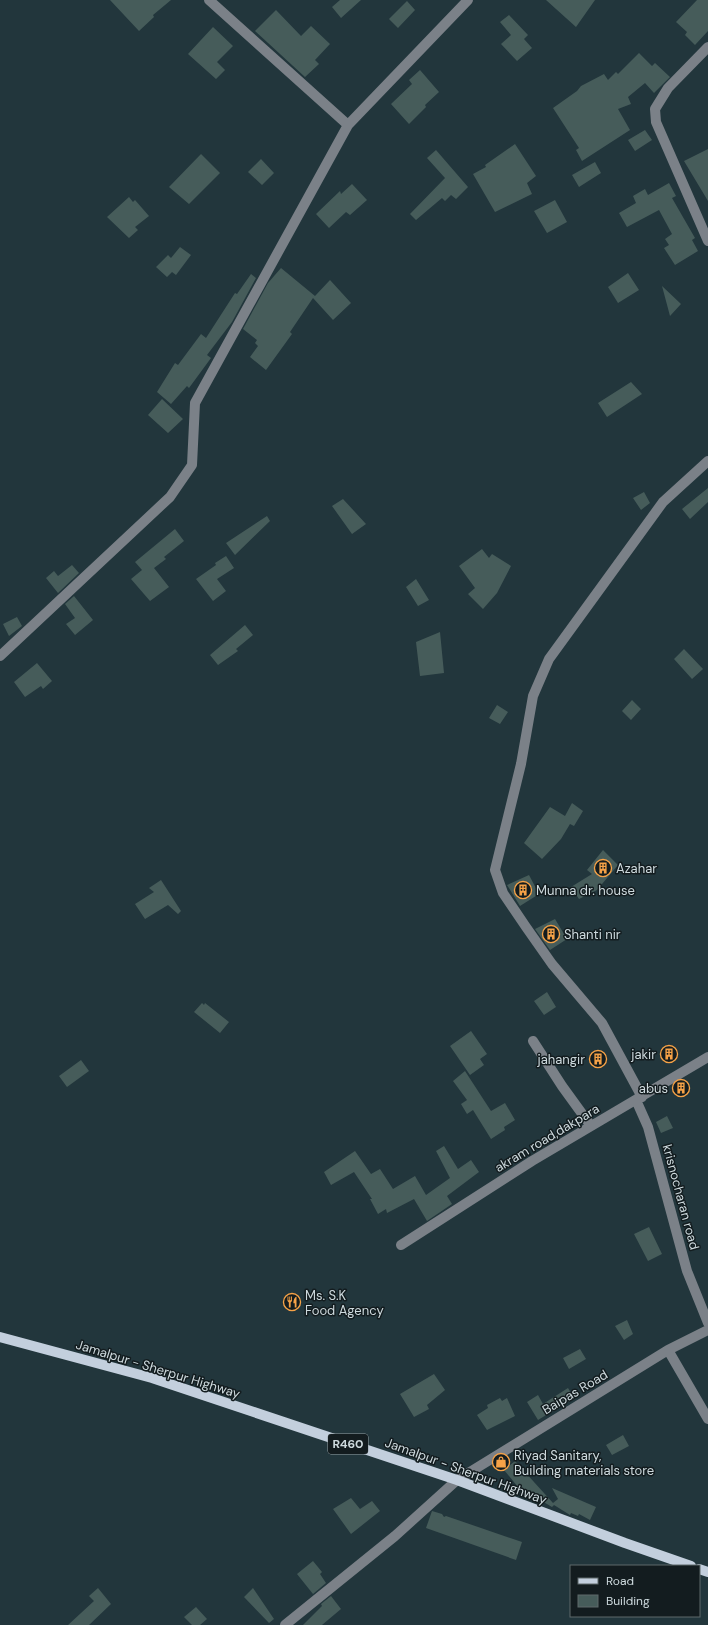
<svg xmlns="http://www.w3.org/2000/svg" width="708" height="1625" font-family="'DM Sans',sans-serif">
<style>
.building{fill:#465c5a}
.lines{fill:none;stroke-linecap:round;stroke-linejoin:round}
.minor{stroke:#7b8188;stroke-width:10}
.major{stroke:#c3cfdd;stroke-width:10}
.labels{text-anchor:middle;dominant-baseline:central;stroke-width:3;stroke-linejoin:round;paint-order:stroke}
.shield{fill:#131c1f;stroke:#96a1a5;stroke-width:1}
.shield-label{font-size:12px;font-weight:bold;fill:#cedade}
.poi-label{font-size:13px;fill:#cedade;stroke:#131c1f;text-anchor:start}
.street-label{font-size:13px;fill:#cedade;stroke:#131c1f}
</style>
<rect width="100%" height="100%" fill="#22363c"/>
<path class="building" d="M 110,0 L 171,0 L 153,15 L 154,17 L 139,31 Z
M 340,0 L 361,0 L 341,18 L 332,7 Z
M 546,0 L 595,0 L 576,27 Z
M 697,0 L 708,0 L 708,31 L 695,45 L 685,35 L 687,32 L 676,22 Z
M 407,1 L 415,10 L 398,28 L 389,19 Z
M 276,10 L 301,36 L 311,26 L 330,44 L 315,60 L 319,64 L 305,77 L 255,31 Z
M 509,15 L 528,35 L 524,39 L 532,48 L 517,61 L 501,44 L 511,35 L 500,22 Z
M 213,27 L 233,46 L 217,62 L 225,70 L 216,79 L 188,54 Z
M 639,53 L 652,66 L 655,63 L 670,77 L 654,93 L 645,83 L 628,97 L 631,104 L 618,109 L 630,130 L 582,161 L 576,150 L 579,148 L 553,108 L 577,91 L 581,86 L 604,74 L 608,80 L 616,72 L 618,74 Z
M 420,70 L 439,92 L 425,105 L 426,107 L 409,124 L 391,104 L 412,84 L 409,80 Z
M 645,130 L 652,140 L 635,151 L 628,140 Z
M 515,144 L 536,176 L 527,183 L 532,194 L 495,212 L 473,174 L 486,167 L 485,165 Z
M 708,149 L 708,201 L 684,161 Z
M 436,150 L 468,187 L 456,199 L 451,195 L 445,201 L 442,198 L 416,220 L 410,214 L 445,178 L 427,158 Z
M 201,154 L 220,173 L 189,204 L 169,187 Z
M 261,159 L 274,173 L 262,185 L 248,172 Z
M 595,162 L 601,173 L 579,187 L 572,175 Z
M 669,183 L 676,196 L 672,198 L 695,238 L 692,240 L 698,251 L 675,265 L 664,248 L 669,245 L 665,239 L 672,234 L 659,210 L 627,227 L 619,213 L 636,203 L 633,196 L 645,189 L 648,195 Z
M 352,184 L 367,200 L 350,215 L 346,212 L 329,228 L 316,214 L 340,191 L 341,194 Z
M 129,197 L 133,202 L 135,200 L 149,216 L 135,227 L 138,230 L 129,238 L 107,217 Z
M 555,200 L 567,222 L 547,233 L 534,211 Z
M 180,247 L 191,255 L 176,275 L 172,272 L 167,277 L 156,267 L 168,255 L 171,258 Z
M 281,268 L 315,296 L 330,280 L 351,303 L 333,320 L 313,298 L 290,332 L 292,334 L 266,370 L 250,357 L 258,346 L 255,343 L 257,340 L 243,329 L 268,283 Z
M 628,273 L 639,290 L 618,303 L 608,287 Z
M 251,274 L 256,278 L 232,322 L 207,355 L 211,358 L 189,388 L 187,386 L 171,404 L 157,392 L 175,363 L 178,365 L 201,334 L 206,338 L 235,293 L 237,294 Z
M 662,286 L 681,304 L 670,316 Z
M 631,382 L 642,394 L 607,417 L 598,403 Z
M 162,399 L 183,419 L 168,433 L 148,415 Z
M 708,488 L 708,502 L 690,519 L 682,509 Z
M 644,492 L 650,503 L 641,510 L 633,498 Z
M 343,499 L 366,524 L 352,534 L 332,506 Z
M 267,516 L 270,521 L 235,555 L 226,543 Z
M 175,529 L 184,541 L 164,557 L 166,559 L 154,568 L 169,587 L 150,601 L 131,579 L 142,570 L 135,562 Z
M 482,549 L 489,558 L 492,554 L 511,566 L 497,593 L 483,609 L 468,594 L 475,588 L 459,566 Z
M 226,556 L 234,568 L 217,579 L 226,591 L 213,601 L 196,579 L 216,565 L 215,563 Z
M 72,565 L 79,573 L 58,593 L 46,578 L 54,571 L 58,576 Z
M 416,579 L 429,600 L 418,606 L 406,587 Z
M 74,596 L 93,620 L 75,635 L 66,624 L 75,618 L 65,604 Z
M 17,617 L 22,626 L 9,636 L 3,624 Z
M 245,625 L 253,635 L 236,649 L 238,651 L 218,665 L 210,655 Z
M 440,632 L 444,673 L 420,676 L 416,642 Z
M 684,649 L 703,669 L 692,679 L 674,659 Z
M 37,663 L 52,681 L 43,689 L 41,686 L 25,697 L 14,682 Z
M 632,700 L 641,709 L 631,720 L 622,711 Z
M 497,705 L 508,712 L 500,724 L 489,718 Z
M 572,803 L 583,811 L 574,826 L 570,824 L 561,839 L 542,859 L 524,843 L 550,807 L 565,816 Z
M 603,850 L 618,865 L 597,890 L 579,899 L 571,887 L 592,874 L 587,870 Z
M 529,875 L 539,894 L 520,906 L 507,885 Z
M 161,880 L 181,911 L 178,914 L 168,905 L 145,919 L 135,904 L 154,892 L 149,888 Z
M 555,919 L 567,939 L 550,950 L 535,929 Z
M 547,992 L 556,1007 L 544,1015 L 534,1001 Z
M 202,1003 L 204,1005 L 205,1003 L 229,1022 L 220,1033 L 194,1012 Z
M 471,1031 L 487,1054 L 480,1059 L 484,1065 L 470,1075 L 450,1046 Z
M 81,1060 L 89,1071 L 67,1087 L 59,1076 Z
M 465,1071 L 491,1111 L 505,1103 L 515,1120 L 504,1127 L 505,1130 L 491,1139 L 473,1110 L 467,1114 L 461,1104 L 467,1100 L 453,1081 Z
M 667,1116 L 673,1128 L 661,1133 L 656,1122 Z
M 444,1146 L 458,1169 L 471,1160 L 479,1172 L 447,1196 L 452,1204 L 427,1221 L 414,1199 L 387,1213 L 386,1209 L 378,1214 L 370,1199 L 372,1199 L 354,1172 L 331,1185 L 324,1172 L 355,1151 L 371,1174 L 380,1169 L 393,1189 L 415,1176 L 426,1195 L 450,1178 L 436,1151 Z
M 649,1227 L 662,1254 L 648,1261 L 634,1234 Z
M 627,1320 L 633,1334 L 624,1340 L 615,1326 Z
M 580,1349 L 586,1359 L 569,1369 L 563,1358 Z
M 434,1374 L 445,1390 L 427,1405 L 429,1409 L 414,1417 L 400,1394 Z
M 568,1388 L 574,1398 L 538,1420 L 527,1402 L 538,1395 L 543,1404 Z
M 500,1398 L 502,1401 L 507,1398 L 515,1416 L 487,1430 L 477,1415 L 488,1408 L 487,1405 Z
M 623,1435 L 629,1446 L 612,1455 L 606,1445 Z
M 515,1461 L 553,1503 L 558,1499 L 552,1488 L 596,1507 L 590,1520 L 579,1514 L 578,1516 L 571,1513 L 570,1515 L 554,1505 L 552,1507 L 518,1487 L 504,1470 Z
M 351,1498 L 360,1509 L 372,1501 L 380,1511 L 351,1534 L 333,1509 Z
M 432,1511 L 442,1514 L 444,1517 L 446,1516 L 522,1542 L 516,1560 L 426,1528 Z
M 313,1561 L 322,1572 L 320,1574 L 326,1583 L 313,1594 L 297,1574 Z
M 98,1588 L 111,1604 L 89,1625 L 68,1625 L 94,1601 L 89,1596 Z
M 253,1588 L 274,1619 L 269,1623 L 244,1597 Z
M 331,1596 L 341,1609 L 322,1625 L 303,1625 L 322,1606 L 321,1604 Z
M 196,1607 L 207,1619 L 200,1625 L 192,1625 L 184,1617 Z"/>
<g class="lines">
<path class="minor" d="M 209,0 L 348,125
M 708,47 L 668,88 L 655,109 L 656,122 L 708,241
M 0,656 L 170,497 L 192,465 L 195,403 L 348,125 L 468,0
M 533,1041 L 562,1086 L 591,1126
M 642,1097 L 602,1023 L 552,964 L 526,927 L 503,893 L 495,870 L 521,764 L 533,696 L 549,659 L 663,502 L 708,461
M 636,1100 L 648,1127 L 687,1271 L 708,1323
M 401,1245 L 532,1161 L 708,1057
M 668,1350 L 708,1419
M 285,1625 L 395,1536 L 457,1480 L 668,1350 L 708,1330"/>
<path class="major" d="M 0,1337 L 152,1378 L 457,1480 L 625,1543 L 691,1566
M 699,1569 L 708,1572"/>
</g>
<defs>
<g id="building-ring" transform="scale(0.9)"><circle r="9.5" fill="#131c1f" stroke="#f6a247" stroke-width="1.5"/><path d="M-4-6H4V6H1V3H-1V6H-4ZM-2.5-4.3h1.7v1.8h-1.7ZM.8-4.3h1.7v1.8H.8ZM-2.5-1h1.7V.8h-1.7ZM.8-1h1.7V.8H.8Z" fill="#f6a247"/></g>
<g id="restaurant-ring" transform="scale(0.9)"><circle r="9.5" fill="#131c1f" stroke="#f6a247" stroke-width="1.5"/><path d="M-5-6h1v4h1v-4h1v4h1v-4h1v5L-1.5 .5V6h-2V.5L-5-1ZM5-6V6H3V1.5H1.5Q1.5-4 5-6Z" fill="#f6a247"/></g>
<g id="shop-ring" transform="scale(0.9)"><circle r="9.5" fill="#131c1f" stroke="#f6a247" stroke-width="1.5"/><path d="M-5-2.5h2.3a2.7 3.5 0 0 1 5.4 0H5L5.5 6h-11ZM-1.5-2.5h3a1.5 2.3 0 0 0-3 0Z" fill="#f6a247"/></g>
</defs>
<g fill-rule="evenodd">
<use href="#building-ring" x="603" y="868"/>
<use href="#building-ring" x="523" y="890"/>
<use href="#building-ring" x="551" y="934"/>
<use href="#building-ring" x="669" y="1054"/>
<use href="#building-ring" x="598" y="1059"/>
<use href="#building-ring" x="681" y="1088"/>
<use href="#restaurant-ring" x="292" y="1302"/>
<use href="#shop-ring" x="501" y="1462"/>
</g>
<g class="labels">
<rect class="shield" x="328" y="1434" width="40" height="20" rx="3"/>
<g class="shield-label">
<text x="348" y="1444">R460</text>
</g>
<g class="poi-label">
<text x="616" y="868">Azahar</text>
<text x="536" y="890">Munna dr. house</text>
<text x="564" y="934">Shanti nir</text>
<text x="656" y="1054" text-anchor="end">jakir</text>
<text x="585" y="1059" text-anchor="end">jahangir</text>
<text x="668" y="1088" text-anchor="end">abus</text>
<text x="305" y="1295">Ms. S.K<tspan x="305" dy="15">Food Agency</tspan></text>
<text x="514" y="1455">Riyad Sanitary,<tspan x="514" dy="15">Building materials store</tspan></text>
</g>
<g class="street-label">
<text transform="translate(547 1138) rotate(-31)">akram road,dakpara</text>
<text transform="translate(681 1197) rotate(75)">krisnocharan road</text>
<text transform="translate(158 1369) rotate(17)">Jamalpur - Sherpur Highway</text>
<text transform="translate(575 1392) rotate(-31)">Baipas Road</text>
<text transform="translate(466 1471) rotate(20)">Jamalpur - Sherpur Highway</text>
</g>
</g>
<rect x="570" y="1565" width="130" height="52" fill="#131c1f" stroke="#5e686b"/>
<rect x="578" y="1578" width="20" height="6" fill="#c3cfdd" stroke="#5e686b"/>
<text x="606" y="1585" font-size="12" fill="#cedade">Road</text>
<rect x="578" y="1595" width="20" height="12" fill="#465c5a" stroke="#5e686b"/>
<text x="606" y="1605" font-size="12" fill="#cedade">Building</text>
</svg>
